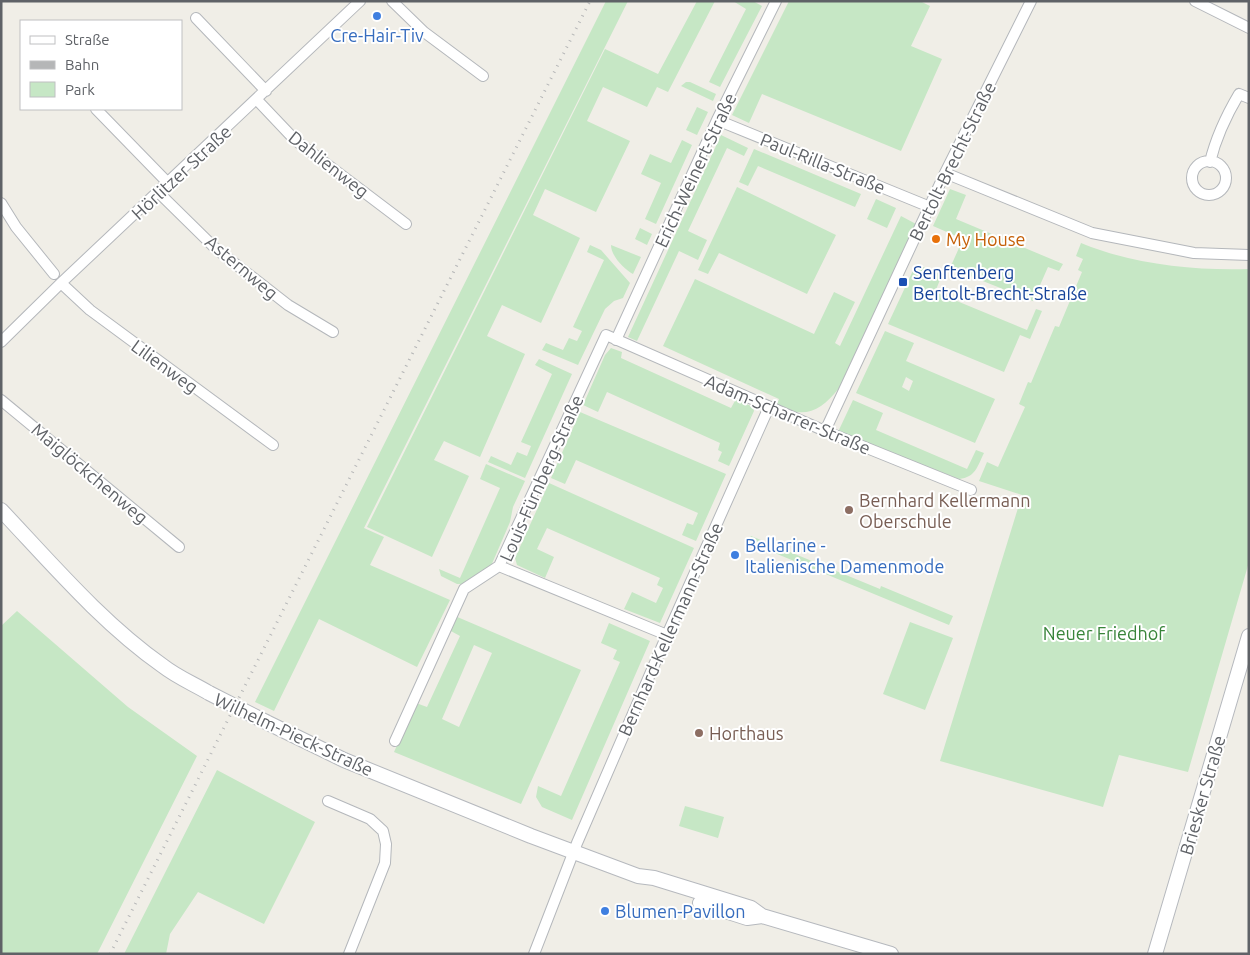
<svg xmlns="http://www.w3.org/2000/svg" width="1250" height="955" font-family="Ubuntu,sans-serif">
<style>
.green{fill:#c6e7c5;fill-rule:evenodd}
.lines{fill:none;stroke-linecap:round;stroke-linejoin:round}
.street-casing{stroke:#b4b7bb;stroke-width:12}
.secondary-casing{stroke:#b6b9be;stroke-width:16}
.street{stroke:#fff;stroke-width:10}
.secondary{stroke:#fff;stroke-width:14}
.rail{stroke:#b5b6b7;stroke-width:3;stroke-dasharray:1 6;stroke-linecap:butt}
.secondary-bridge-casing{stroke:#b6b9be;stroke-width:16;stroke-linecap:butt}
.secondary-bridge{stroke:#fff;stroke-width:14}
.shop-dot{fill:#3f7fe0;stroke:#fff;stroke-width:2}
.food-dot{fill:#e8710a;stroke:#fff;stroke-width:2}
.transit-dot{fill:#1a4fb4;stroke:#fff;stroke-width:2}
.education-dot{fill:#8d6e63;stroke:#fff;stroke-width:2}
.labels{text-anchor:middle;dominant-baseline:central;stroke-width:4;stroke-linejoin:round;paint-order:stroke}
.shop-label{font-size:18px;fill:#366cbe;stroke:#fff;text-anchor:start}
.street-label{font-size:18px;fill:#5f6267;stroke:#fff}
.food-label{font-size:18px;fill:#c56008;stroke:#fff;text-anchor:start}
.transit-label{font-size:18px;fill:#164399;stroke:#fff;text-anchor:start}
.education-label{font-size:18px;fill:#785e54;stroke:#fff;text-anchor:start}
.park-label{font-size:18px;fill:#38843a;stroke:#fff}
</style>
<rect width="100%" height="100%" fill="#f0eee7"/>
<path class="green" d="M 606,1 L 628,1 L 364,528 L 384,537 L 370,565 L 450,600 L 417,667 L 319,619 L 274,711 L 255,702 Z
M 697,1 L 715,1 L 668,92 L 657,87 L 647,107 L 603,87 L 587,121 L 630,141 L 596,212 L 545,189 L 533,215 L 580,238 L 541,323 L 502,305 L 487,336 L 525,354 L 480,457 L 444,441 L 434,460 L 469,476 L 432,557 L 367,527 L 605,49 L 658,74 Z
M 733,1 L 753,1 L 762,6 L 720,87 L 709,82 L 746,9 Z
M 789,1 L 920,1 L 930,6 L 911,46 L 942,59 L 901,151 L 762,94 L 749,123 L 732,115 Z
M 686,82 L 690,82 L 716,94 L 713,101 L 681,86 Z
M 697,107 L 708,112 L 697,135 L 686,130 Z
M 721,135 L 748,148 L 744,156 L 727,148 L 688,231 L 707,240 L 698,260 L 679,251 L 637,341 L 628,337 Z
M 682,140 L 692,145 L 656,224 L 645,219 L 661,183 L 641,174 L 650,154 L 671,163 Z
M 754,149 L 861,194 L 855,207 L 758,166 L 748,186 L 739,182 Z
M 737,187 L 836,235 L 807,294 L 719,253 L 708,274 L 698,270 Z
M 950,189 L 966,195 L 956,219 L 1063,264 L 1059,271 L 1048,267 L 1033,301 L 950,268 L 963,239 L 933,226 Z
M 876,199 L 896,208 L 887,228 L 867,219 Z
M 901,216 L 916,224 L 839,388 C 821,411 804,420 777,405 L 779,399 L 663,346 L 695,279 L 814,334 L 834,292 L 855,302 L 835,343 L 840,346 Z
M 640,228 L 652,234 L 647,245 L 635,239 Z
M 1081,243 C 1131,264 1195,271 1249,269 L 1249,562 L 1188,772 L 1119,755 L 1103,807 L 940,761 L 1022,495 L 979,481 L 987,462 L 998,467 L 1025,407 L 1019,404 L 1028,382 L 1031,383 L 1055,326 L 1059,327 L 1082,272 L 1078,270 L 1083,259 L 1076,256 Z
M 590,245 L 601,250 L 630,283 L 623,298 L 614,301 L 605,309 L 578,365 L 542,350 L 546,343 L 563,350 L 569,338 L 577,341 L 582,331 L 573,327 L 604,260 L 587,252 Z
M 611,245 L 641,257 L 633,274 C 624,269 611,256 611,245 Z
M 916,264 L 942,275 L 935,292 L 1027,330 L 1036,309 L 1042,311 L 1030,339 L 1020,335 L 1004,372 L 888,324 Z
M 885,331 L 914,343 L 906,361 L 995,399 L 975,443 L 856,393 ZM 906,377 L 913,381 L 909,391 L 902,387 Z
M 611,348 L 622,352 L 621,358 L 731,408 L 736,399 L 753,407 L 754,411 L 729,466 L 718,461 L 722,452 L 718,450 L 720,443 L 607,392 L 598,412 L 583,405 L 605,355 Z
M 539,359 L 572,374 L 525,478 L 488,462 L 491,456 L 511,465 L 517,452 L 527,456 L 531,446 L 521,442 L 552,374 L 535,365 Z
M 853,400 L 883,413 L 876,430 L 967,469 L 976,450 L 984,453 C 977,467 976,477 959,479 L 838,432 Z
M 580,412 L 726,474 L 696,541 L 682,535 L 687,523 L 693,525 L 698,513 L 576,460 L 565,484 L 551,478 Z
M 486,464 L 525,481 L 513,507 L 510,522 L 491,566 L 467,582 L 462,584 L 457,584 L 441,576 L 439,569 L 460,578 L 500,488 L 480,479 Z
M 549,483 L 694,548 L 660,623 L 624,609 L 632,592 L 656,603 L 663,588 L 657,585 L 660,578 L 547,528 L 537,549 L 554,557 L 545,578 L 517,565 L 515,558 Z
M 751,536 L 880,589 L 881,586 L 953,616 L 949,625 L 748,542 Z
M 17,611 L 128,707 L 197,756 L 97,954 L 1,954 L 1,626 Z
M 455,616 L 581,670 L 521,804 L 394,752 L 416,703 L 427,707 L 460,636 L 449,630 ZM 474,645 L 492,653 L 459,727 L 442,719 Z
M 910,622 L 953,638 L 925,710 L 883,694 Z
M 609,623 L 650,641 L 572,820 L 542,807 L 536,797 L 538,786 L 561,796 L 620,662 L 613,659 L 617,650 L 601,643 Z
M 217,770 L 315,822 L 264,924 L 198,892 L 170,934 L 166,954 L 124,954 Z
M 685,806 L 724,817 L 718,838 L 679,826 Z"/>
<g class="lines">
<g class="street-casing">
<path id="street" d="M 392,1 L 424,32 L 483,76
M 1195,1 L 1249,28
M 196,18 L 266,91
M 257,100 L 295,140 L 406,224
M 96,109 L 168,183
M 717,120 L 930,207
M1192 178a17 17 0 1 1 34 0a17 17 0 1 1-34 0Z
M 1210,162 C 1216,137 1226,116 1239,94 L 1249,98
M 945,173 L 1092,233 L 1194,253 L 1249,255
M 158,192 L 215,248 L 288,305 L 333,332
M 1,203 L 16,227 L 54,274
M 61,283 L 90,310 L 273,445
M 616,340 L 717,120 L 776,1
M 1,342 L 61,283 L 360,1
M 1,400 L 179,547
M 825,431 L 945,173 L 1031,1
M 499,566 L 606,335 L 825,431 L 971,490
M 499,566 L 667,635
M 395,741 L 464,589 L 499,566
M 328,801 L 370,819 L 383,831 L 386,844 L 385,863 L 349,954
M 534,954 L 577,843 L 667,635 L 769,407"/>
</g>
<g class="secondary-casing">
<path id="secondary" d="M 1,510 C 52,564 102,623 163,666 C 177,677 194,684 209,693
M 266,722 L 344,760 L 531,836 L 638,876 L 654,878 L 751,908 L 762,916 L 891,954
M 700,903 L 747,918 L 762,916
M 1155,954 L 1249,636"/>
</g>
<use href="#street" class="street"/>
<use href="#secondary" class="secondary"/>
<path class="rail" d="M 110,954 L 590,1"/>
<g class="secondary-bridge-casing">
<path id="secondary-bridge" d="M 209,693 L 266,722"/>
</g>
<use href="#secondary-bridge" class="secondary-bridge"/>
</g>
<g class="shop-dot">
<circle cx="377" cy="16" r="5"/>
<circle cx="735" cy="555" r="5"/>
<circle cx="605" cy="911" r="5"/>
</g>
<circle class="food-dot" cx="936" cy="239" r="5"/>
<rect class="transit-dot" x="898" y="277" width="10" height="10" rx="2.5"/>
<g class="education-dot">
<circle cx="849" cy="510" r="5"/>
<circle cx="699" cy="733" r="5"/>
</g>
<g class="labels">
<g class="shop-label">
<text x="377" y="35" text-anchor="middle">Cre-Hair-Tiv</text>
<text x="745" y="545">Bellarine -<tspan x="745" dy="21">Italienische Damenmode</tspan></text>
<text x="615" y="911">Blumen-Pavillon</text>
</g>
<g class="street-label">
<text transform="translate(952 161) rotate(-64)">Bertolt-Brecht-Straße</text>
<text transform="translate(823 163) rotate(22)">Paul-Rilla-Straße</text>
<text transform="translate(329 164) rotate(38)">Dahlienweg</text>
<text transform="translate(695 170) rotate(-65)">Erich-Weinert-Straße</text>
<text transform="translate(181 172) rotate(-43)">Hörlitzer Straße</text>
<text transform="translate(242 267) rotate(40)">Asternweg</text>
<text transform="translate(165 366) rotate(36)">Lilienweg</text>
<text transform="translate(788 414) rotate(23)">Adam-Scharrer-Straße</text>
<text transform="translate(90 473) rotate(40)">Maiglöckchenweg</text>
<text transform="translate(541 478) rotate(-66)">Louis-Fürnberg-Straße</text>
<text transform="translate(670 629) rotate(-66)">Bernhard-Kellermann-Straße</text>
<text transform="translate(294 734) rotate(25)">Wilhelm-Pieck-Straße</text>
<text transform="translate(1202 795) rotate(-74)">Briesker Straße</text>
</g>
<g class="food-label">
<text x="946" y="239">My House</text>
</g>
<g class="transit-label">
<text x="913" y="272">Senftenberg<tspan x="913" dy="21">Bertolt-Brecht-Straße</tspan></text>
</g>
<g class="education-label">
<text x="859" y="500">Bernhard Kellermann<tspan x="859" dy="21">Oberschule</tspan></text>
<text x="709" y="733">Horthaus</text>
</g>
<g class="park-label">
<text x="1104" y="633">Neuer Friedhof</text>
</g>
</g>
<rect width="1250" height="955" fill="none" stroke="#5f6267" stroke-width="5"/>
<rect x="20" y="20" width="162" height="90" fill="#ffffff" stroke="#bfc0c2"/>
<rect x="30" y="36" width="25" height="8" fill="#ffffff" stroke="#bfc0c2"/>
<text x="65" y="45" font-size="15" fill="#5f6267">Straße</text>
<rect x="30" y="61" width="25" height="8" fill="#b5b6b7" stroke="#bfc0c2"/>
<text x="65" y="70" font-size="15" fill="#5f6267">Bahn</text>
<rect x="30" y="82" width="25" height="15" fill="#c6e7c5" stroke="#bfc0c2"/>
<text x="65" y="95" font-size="15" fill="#5f6267">Park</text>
</svg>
